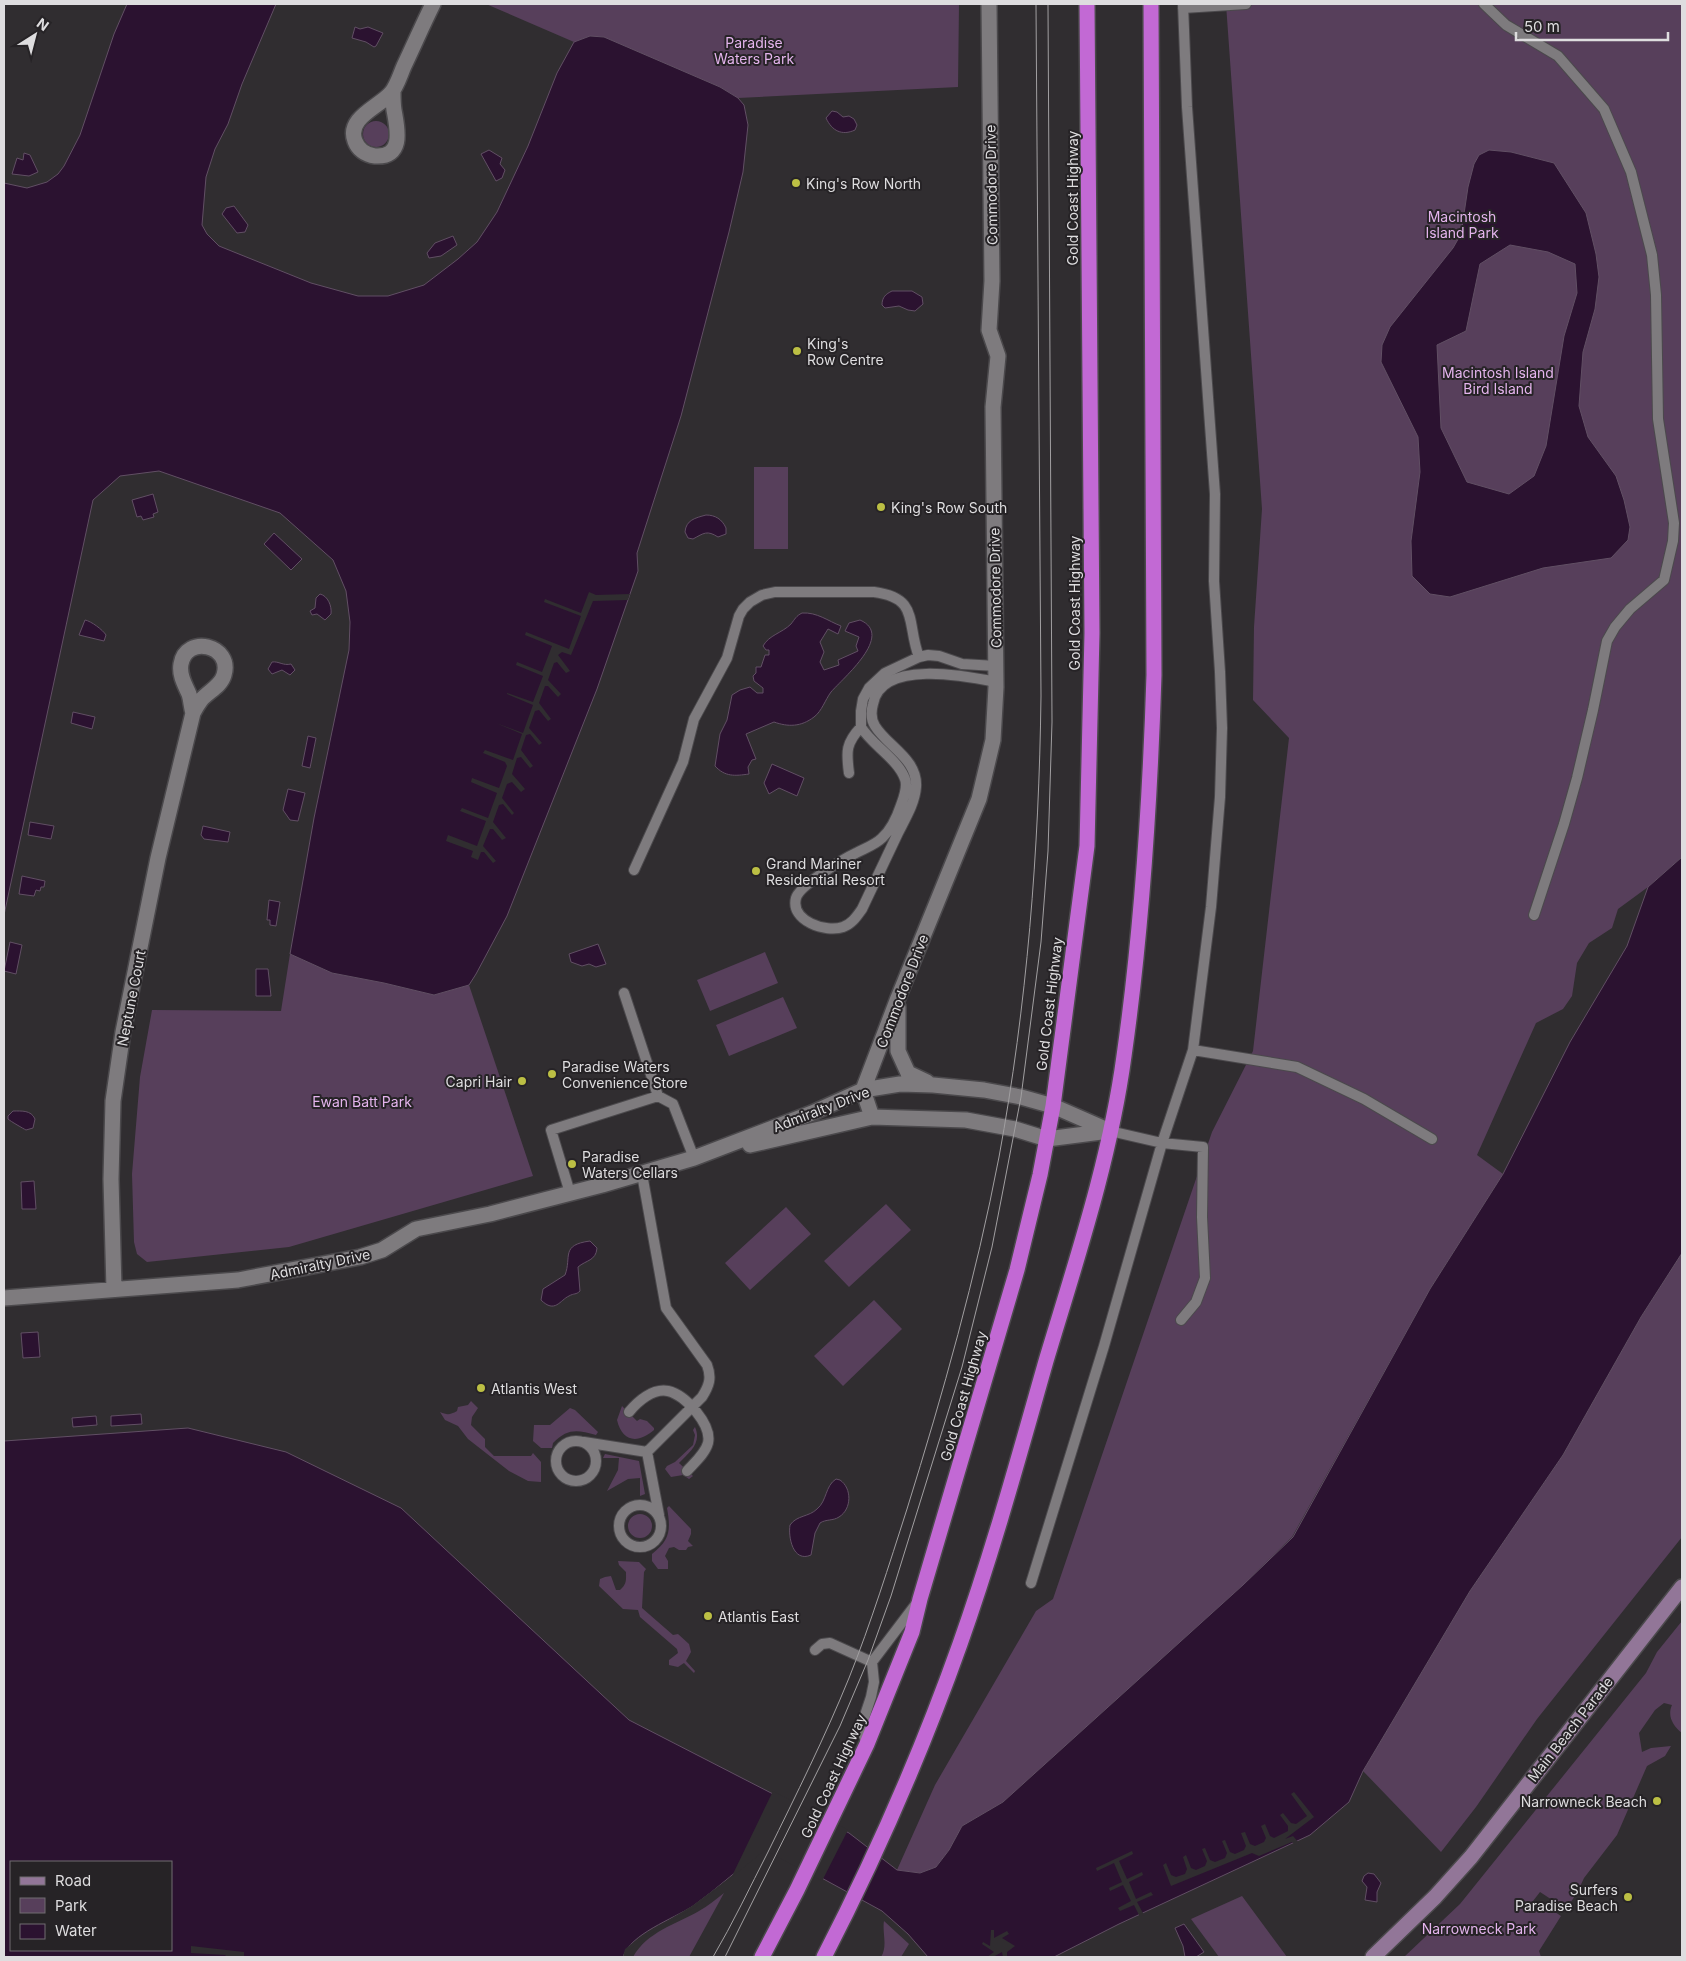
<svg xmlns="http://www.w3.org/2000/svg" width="1686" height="1961" font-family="Inter,sans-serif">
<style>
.green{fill:#573f5b}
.water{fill:#2b1230;stroke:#614f64;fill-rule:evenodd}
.pier{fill:#302d30}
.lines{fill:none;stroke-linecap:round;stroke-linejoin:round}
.lane-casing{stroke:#4b494c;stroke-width:12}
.street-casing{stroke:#4b494c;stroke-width:18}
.secondary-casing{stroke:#4b494c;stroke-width:18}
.highway-casing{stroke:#4b494c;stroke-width:18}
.lane{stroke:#7e7b7e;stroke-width:10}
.street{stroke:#7e7b7e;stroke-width:15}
.secondary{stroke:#927698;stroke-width:15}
.highway{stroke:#c269d4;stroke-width:15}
.tram{stroke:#a19fa1;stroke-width:1}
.poi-dot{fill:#bcbf44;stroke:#262326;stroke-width:2}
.labels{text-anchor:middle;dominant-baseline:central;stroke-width:4;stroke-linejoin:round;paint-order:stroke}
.park-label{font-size:14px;fill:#e4b4ed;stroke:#262326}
.poi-label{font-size:14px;fill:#dedddf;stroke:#262326;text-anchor:start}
.street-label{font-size:14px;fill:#dedddf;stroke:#262326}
</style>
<rect width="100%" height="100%" fill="#302d30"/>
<path class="green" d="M 486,4 L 959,4 L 958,87 L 738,98 L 720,87 L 604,37 L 590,36 L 574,42 Z
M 1226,4 L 1682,4 L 1682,857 L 1648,887 L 1618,909 L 1612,928 L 1589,943 L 1577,963 L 1572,996 L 1563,1009 L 1536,1023 L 1477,1155 L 1503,1174 L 1430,1289 L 1292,1537 L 1243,1585 L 1003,1802 L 962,1826 L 949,1850 L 936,1867 L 920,1873 L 897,1870 L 935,1785 L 1036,1611 L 1053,1599 L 1212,1132 L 1253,1051 L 1289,738 L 1253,700 L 1254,627 L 1262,509 Z
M363 134a13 13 0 1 1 26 0a13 13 0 1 1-26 0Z
M 754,467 L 788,467 L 788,549 L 754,549 Z
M 765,952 L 778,983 L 710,1011 L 697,980 Z
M 290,954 L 332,973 L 384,983 L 434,995 L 469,985 L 533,1176 L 289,1247 L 147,1262 L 137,1254 L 134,1242 L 132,1174 L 140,1077 L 152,1010 L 281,1011 Z
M 783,997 L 797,1028 L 729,1056 L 716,1025 Z
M 886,1204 L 911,1230 L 849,1287 L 824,1261 Z
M 786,1207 L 811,1234 L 750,1290 L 725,1263 Z
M 1682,1253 L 1682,1537 L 1537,1719 L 1476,1807 L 1441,1852 L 1363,1771 L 1470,1591 L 1563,1455 L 1641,1317 Z
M 874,1300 L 902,1329 L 843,1386 L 814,1356 Z
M 471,1401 L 478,1408 L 472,1417 L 471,1425 L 485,1439 L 485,1447 L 494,1456 L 531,1456 L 533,1453 L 541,1462 L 541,1482 L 528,1481 L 509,1471 L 468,1439 L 458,1426 L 445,1420 L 440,1412 C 447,1415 450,1415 457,1411 L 458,1407 L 468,1405 Z
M 622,1406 L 637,1421 L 640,1419 L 647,1421 L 654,1428 L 654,1430 C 638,1444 622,1442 617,1420 Z
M 570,1408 L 575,1410 L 598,1432 L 596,1435 C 577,1430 568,1428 553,1443 L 552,1448 L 541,1448 L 533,1441 L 534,1425 L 550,1425 Z
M 695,1427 C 702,1443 690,1452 679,1463 L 693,1476 L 689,1479 L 683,1475 L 671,1477 L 665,1469 L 667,1466 L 675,1462 L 693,1445 L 695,1435 L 693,1430 Z
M 605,1454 L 639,1461 L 645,1494 L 640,1496 L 640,1478 L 628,1479 L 607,1491 L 618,1470 L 619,1458 L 603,1458 Z
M 669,1506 L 691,1529 L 691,1534 L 688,1541 L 693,1546 L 688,1547 L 686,1550 L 679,1550 L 674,1547 L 669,1548 L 665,1556 L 668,1561 L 668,1569 L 658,1569 L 652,1561 L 652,1554 C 670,1540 671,1530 667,1508 Z
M628 1526a12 12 0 1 1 24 0a12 12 0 1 1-24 0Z
M 618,1561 L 639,1562 L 646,1569 L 644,1572 L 642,1608 L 673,1635 L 678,1634 L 689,1644 L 691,1652 L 686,1661 L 695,1671 L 694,1673 L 684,1663 L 678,1667 L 669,1665 L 669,1660 L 678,1653 L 677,1649 L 640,1617 L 638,1610 L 623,1609 L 599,1586 L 600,1579 L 605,1577 L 611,1576 L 616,1590 L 620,1590 C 627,1584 626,1580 626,1572 L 619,1565 Z
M 1682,1621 L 1682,1733 C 1673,1726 1667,1716 1672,1705 L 1664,1703 L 1655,1710 L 1639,1733 L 1642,1752 L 1651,1748 L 1671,1746 L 1665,1756 L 1647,1766 L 1617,1835 L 1584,1878 L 1577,1893 L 1566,1909 L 1540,1892 L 1533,1901 L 1543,1904 L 1561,1916 L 1539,1951 L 1541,1957 L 1404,1957 L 1460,1904 L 1646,1673 L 1657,1652 Z
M 724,1893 L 689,1957 L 633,1957 C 647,1932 676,1924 699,1911 C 708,1906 716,1899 724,1893 Z
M 1242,1896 L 1287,1957 L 1219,1957 L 1191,1919 Z
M 884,1921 L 909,1944 L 901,1957 L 881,1957 C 888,1946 882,1933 884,1921 Z"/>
<path class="water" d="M 127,4 L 276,4 L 242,84 L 228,124 L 215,149 L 206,177 L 202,225 L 207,234 L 219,246 L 311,283 L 358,296 L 388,296 L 424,285 L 458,259 L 477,242 L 497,212 L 528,146 L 557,73 L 574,42 L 590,36 L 604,37 L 720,87 L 738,98 L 744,105 L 748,125 L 743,172 L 729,232 L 681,416 L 637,553 L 638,571 L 597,689 L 507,916 L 476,974 L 469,985 L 434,995 L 384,983 L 332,973 L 290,954 L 314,818 L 349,650 L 350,622 L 346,591 L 333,560 L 280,513 L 159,471 L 120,476 L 93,500 L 4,915 L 4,183 L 27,188 L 47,182 L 58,174 L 64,166 L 80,135 L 114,34 Z
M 355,27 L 360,29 L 368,27 L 383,33 L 376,46 L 374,47 L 366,42 L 352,38 Z
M 832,111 L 837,112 L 843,117 L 849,116 L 854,119 L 857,125 L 855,130 C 842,136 832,131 826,118 Z
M 489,150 L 502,158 L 500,164 L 505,170 L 502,178 L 496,181 L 481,154 Z
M 1489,150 L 1511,152 L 1554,163 L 1586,213 L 1596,254 L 1599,277 L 1595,309 L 1583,352 L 1579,406 L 1588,437 L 1616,476 L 1624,500 L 1630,527 L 1628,540 L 1611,558 L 1543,568 L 1450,597 L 1430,594 L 1412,576 L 1411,541 L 1420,472 L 1418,437 L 1381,362 L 1382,345 L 1390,327 L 1453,248 L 1461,234 L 1468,187 L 1474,164 L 1479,155 ZM 1510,245 L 1548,252 L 1575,264 L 1577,293 L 1564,336 L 1546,446 L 1534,476 L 1509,494 L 1467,482 L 1441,428 L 1437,345 L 1466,331 L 1480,264 Z
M 24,153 L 30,155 L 38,172 L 29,176 L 12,174 L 17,158 L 23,160 Z
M 234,206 L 248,225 L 245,232 L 237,233 L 222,214 L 226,208 Z
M 453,236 L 457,245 L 441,256 L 429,258 L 427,253 L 435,243 Z
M 892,291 L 912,291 L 922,297 L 923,304 L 915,311 L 908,310 L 899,306 L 885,308 L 882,305 C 882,297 886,294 892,291 Z
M 153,494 L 158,512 L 153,514 L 154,517 L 143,520 L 141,516 L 137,517 L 132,500 Z
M 706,515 C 715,515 722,519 726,528 L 726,534 L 718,537 C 707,530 704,533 693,539 L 688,538 L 685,532 C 686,520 695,518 706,515 Z
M 274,533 L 302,559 L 291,570 L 264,544 Z
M 320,594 C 328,596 332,606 331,614 L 325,620 L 317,614 L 312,615 L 310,611 L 315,608 L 316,598 Z
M 802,613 C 817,612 828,621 841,626 L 838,634 L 828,629 L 820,642 L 824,652 L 820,662 L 824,670 L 839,665 L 838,660 L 858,651 L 856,646 L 859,637 L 845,631 L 849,623 L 860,620 C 895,635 843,678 831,692 C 825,700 822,711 814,717 C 801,727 788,727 774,722 L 746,734 L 756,759 L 752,760 L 748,767 L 749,774 C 735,776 725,777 715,766 L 720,734 L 727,720 L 732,695 L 740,690 L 750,687 L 757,693 L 763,693 L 763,688 L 754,681 L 753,676 L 756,673 L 756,667 L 761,667 L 765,655 L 769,655 L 769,650 L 766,650 L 763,646 C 769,635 782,633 791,624 C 795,619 796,616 802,613 Z
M 85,620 C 91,621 103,630 106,635 L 104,641 L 79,635 Z
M 272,662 C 279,661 283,666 291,664 L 295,670 L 290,675 L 282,670 L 272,674 L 268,669 Z
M 73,712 L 95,717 L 92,729 L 71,723 Z
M 308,736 L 316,738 L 310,768 L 302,766 Z
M 772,764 L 804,778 L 797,796 L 779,788 L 769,794 L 764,783 Z
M 288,789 L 305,793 L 298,821 L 290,820 L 283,810 Z
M 30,822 L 54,826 L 51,839 L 28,835 Z
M 203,826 L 230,832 L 228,842 L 204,839 L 201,835 Z
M 1682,857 L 1682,1253 L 1641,1317 L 1563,1455 L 1470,1591 L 1363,1771 L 1349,1802 L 1310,1835 L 1119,1924 L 1054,1957 L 928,1957 L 908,1934 L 882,1911 L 765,1847 C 741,1867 718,1888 693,1906 C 673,1919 630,1934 623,1957 L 4,1957 L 4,1441 L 188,1428 L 286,1452 L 401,1508 L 629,1720 L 849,1833 L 897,1870 L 920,1873 L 936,1867 L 949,1850 L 962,1826 L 1003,1802 L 1243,1585 L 1293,1537 L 1430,1289 L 1503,1174 L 1570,1042 L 1627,946 L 1648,887 ZM 11,1862 L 171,1862 L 171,1950 L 11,1950 Z
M 22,876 L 45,881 L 44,887 L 41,887 L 40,891 L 36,890 L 34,896 L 19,894 Z
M 269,900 L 280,902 L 276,926 L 270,925 L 270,920 L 267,920 Z
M 10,942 L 22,945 L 16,974 L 4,971 Z
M 598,944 L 606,964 L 596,967 L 589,964 L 582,966 L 571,962 L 569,954 Z
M 256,969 L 268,969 L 271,996 L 256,996 Z
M 13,1111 C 22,1111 31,1110 35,1119 L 33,1128 L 26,1130 C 24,1129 10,1121 8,1119 L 8,1116 Z
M 34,1181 L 36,1209 L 22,1209 L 21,1182 Z
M 590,1241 L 597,1248 C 596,1261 586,1260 578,1267 L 580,1291 C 576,1295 574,1293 569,1296 C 560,1300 555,1314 541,1300 L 543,1289 L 565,1275 C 572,1257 560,1245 590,1241 Z
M 38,1332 L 40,1357 L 23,1358 L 21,1333 Z
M 141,1414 L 142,1424 L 111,1426 L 111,1416 Z
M 96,1416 L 97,1425 L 73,1427 L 72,1418 Z
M 836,1479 L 840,1480 C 852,1488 852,1509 839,1517 C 833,1521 826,1519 820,1523 L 815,1533 L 811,1555 C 793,1563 788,1537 790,1525 C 797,1515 809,1517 817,1509 C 827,1501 825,1486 836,1479 Z
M 1368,1873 L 1374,1874 L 1381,1883 L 1377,1892 L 1377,1902 L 1365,1900 L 1367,1887 L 1362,1881 L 1364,1876 Z
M 1184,1924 L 1204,1952 L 1196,1957 L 1185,1957 L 1183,1946 L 1175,1928 Z"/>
<path class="pier" d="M 589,592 L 596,595 L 630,594 L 628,600 L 593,601 L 571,655 L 562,652 L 558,655 L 570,671 L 566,673 L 557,662 L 554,663 L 548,680 L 561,694 L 558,697 L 548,686 L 545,686 L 539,703 L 551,719 L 548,721 L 539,710 L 535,711 L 529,728 L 542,743 L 539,745 L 530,734 L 526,735 L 521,750 L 533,766 L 530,768 L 521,757 L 517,758 L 512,774 L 525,789 L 521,792 L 512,782 L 507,784 L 502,798 L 514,813 L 512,815 L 503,804 L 499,805 L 493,822 L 506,838 L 502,840 L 493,829 L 490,829 L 483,846 L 496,861 L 493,863 L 484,852 L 481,852 L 478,860 L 471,857 L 473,851 L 446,841 L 448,835 L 477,846 L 486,821 L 460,811 L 462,808 L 488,818 L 497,793 L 471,782 L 472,778 L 499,788 L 507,766 L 505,762 L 483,753 L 485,750 L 513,760 L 522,734 L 496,723 L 523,733 L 533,705 L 507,694 L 507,693 L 533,702 L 543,676 L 516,665 L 517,662 L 542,672 L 552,646 L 525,635 L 526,632 L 569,649 L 581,616 L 544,602 L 545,599 L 581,613 Z
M 773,1791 L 848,1830 L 822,1881 L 765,1850 L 694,1908 L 643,1938 L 628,1951 L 626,1957 L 623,1957 L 625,1949 L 642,1936 L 692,1906 L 732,1876 Z
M 1294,1792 L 1314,1817 L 1285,1839 L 1293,1836 L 1299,1843 L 1295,1845 L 1292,1842 L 1259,1856 L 1252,1853 L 1171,1886 L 1163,1865 L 1166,1863 L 1171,1875 L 1176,1877 L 1185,1874 L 1187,1869 L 1183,1857 L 1186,1855 L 1191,1868 L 1196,1870 L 1205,1866 L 1207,1861 L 1202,1849 L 1205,1848 L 1210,1860 L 1215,1862 L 1225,1858 L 1227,1853 L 1222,1841 L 1225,1840 L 1230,1852 L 1235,1854 L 1244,1850 L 1246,1846 L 1241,1833 L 1245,1832 L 1250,1844 L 1255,1846 L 1264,1842 L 1266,1838 L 1261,1826 L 1265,1824 L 1270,1836 L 1274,1838 L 1288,1831 L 1288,1826 L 1280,1815 L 1283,1813 L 1291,1823 L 1296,1824 L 1307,1816 L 1291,1794 Z
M 1132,1851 L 1133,1854 L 1119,1861 L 1127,1879 L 1142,1872 L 1143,1875 L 1129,1882 L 1136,1899 L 1151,1892 L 1153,1895 L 1137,1902 L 1144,1915 L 1140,1917 L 1134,1905 L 1120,1911 L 1118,1908 L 1131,1901 L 1123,1885 L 1110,1891 L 1109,1888 L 1122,1882 L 1114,1863 L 1097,1871 L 1096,1868 Z
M 991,1930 L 994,1930 L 994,1938 L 1007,1931 L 1009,1934 L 1002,1938 L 1015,1946 L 1007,1952 L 1007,1957 L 1003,1957 L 1002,1952 L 993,1957 L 987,1957 L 994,1952 L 982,1944 L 983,1942 L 990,1946 Z
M 191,1946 L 244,1952 L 244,1957 L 224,1957 L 226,1955 L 191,1953 Z"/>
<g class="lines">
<g class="lane-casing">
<path id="lane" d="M 1484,4 L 1506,25 L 1558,56 L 1604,109 L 1631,172 L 1652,255 L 1656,295 L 1658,419 L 1674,523 L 1673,541 L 1664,580 L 1630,609 L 1615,627 L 1607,641 L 1593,710 L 1577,778 L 1564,824 L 1534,915
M 1183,8 L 1246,4
M 996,666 L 962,664 L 939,656 L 928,655 L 919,657 L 885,673 L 869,688 L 863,699 L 861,711 L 861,727 C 872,745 898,759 905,779 C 908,787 904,797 901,805 C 897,817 892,829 882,838 C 875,845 865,848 856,853 C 843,859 799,886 796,898 C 790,921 826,933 843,927 C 852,924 857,916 862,909 C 874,884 886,858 898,833 C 905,819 915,803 916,787 C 918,759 887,746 875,726 C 870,718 871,711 873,704 C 881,659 966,676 996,682
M 849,773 C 846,751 846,743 861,727
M 634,870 L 683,762 L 694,719 L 727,658 L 739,616 L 743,609 L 750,602 L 762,595 L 775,592 L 874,592 C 920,598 906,623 919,657
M 624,993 L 658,1096
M 1193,1050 L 1297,1067 L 1364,1099 L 1432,1139
M 1110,1131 L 1162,1143 L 1203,1147 L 1202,1217 L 1205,1278 L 1196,1302 L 1181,1320
M 642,1174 L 666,1308 L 707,1365 C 712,1378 709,1386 702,1397 L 647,1452
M 570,1193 L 551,1130 L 658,1096 L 673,1104 L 694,1158
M 629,1412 C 638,1401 653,1388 668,1391 C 686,1395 712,1425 708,1443 C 705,1454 694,1463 687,1471
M556 1461a20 20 0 1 1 40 0a20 20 0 1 1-40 0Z
M 584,1442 L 647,1452
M 647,1452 L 659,1515
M619 1526a21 21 0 1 1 42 0a21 21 0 1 1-42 0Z
M 1031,1583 L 1104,1346 L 1162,1143 L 1193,1050 L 1211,907 L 1220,797 L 1222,728 L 1220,672 L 1214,581 L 1215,494 L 1187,107 L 1183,4
M 815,1650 L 822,1644 L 830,1643 L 872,1662
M 867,1744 L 861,1727 L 871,1697 L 874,1682 L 872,1662 L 916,1604"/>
</g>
<g class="street-casing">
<path id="street" d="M 393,91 C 393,97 393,104 394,110 C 397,127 405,158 375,156 C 365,155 358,149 355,141 C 346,118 379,107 391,93 C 397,86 400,75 404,66 C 414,45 423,24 433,4
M 898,1007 L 898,1051 L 908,1073 L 927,1082
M 872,1117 L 863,1090 L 898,998 L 979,799 L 993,740 L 996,687 L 993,407 L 998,356 L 989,330 L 992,281 L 989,4
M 750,1145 L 872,1117 L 966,1120 L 1015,1129 L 1047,1139 L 1109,1131
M 114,1289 L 111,1179 L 113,1101 L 123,1032 L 158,858 L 193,713 C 191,707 191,700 189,694 C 185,685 179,675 181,664 C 186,634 233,645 224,675 C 221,686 209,691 201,700 C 198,704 195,709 193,713
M 4,1298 L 238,1280 L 360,1257 L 382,1250 L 416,1229 L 490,1214 L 602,1185 L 694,1158 L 812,1113 L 863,1090 L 900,1084 L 933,1085 L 984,1090 L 1021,1097 L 1053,1106 L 1110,1131"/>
</g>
<g class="secondary-casing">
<path id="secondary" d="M 1373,1957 L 1435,1897 L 1471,1857 L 1682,1587"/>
</g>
<g class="highway-casing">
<path id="highway" d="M 762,1957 L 797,1890 L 867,1744 L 912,1632 L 920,1599 L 1017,1270 L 1040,1175 L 1053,1106 L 1087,846 L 1092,633 L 1087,4
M 824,1957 C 876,1856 922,1751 960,1644 C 993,1551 1019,1456 1046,1361 C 1076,1261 1110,1160 1124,1056 C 1142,930 1150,802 1154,675 L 1151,4"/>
</g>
<use href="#lane" class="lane"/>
<use href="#street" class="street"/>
<use href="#secondary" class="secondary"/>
<use href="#highway" class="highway"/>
<path class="tram" d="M 713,1957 C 733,1923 750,1887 768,1852 C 796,1795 825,1737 849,1678 C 871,1623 889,1565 907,1509 C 943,1393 976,1277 999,1157 C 1027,1005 1039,851 1041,696 L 1036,4
M 725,1957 L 840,1726 L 868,1660 L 891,1596 L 962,1367 L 992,1247 L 1021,1097 L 1041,942 L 1048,851 L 1052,722 L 1048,4"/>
</g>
<g class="poi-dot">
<circle cx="796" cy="183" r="5"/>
<circle cx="797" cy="351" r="5"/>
<circle cx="881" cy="507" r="5"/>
<circle cx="756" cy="871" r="5"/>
<circle cx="552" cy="1074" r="5"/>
<circle cx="522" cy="1081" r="5"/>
<circle cx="572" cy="1164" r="5"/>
<circle cx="481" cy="1388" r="5"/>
<circle cx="708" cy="1616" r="5"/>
<circle cx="1657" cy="1801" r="5"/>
<circle cx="1628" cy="1897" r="5"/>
</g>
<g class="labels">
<g class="park-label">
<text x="754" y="42">Paradise<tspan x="754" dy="16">Waters Park</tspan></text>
<text x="1462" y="216">Macintosh<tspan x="1462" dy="16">Island Park</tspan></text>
<text x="1498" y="372">Macintosh Island<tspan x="1498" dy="16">Bird Island</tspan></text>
<text x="362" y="1101">Ewan Batt Park</text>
<text x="1479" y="1928">Narrowneck Park</text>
</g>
<g class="poi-label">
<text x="806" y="183">King's Row North</text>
<text x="807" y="343">King's<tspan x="807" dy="16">Row Centre</tspan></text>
<text x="891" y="507">King's Row South</text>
<text x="766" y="863">Grand Mariner<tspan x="766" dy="16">Residential Resort</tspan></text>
<text x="562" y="1066">Paradise Waters<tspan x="562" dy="16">Convenience Store</tspan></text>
<text x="512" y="1081" text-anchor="end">Capri Hair</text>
<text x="582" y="1156">Paradise<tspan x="582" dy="16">Waters Cellars</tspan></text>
<text x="491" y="1388">Atlantis West</text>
<text x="718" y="1616">Atlantis East</text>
<text x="1647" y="1801" text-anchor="end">Narrowneck Beach</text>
<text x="1618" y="1889" text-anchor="end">Surfers<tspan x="1618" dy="16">Paradise Beach</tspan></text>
</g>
<g class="street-label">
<text transform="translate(991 185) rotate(-91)">Commodore Drive</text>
<text transform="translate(1072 198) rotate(-90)">Gold Coast Highway</text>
<text transform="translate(995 588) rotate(-91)">Commodore Drive</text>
<text transform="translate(1074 603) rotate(-90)">Gold Coast Highway</text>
<text transform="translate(902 991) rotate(-69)">Commodore Drive</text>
<text transform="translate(131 998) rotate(-79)">Neptune Court</text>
<text transform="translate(1049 1004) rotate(-83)">Gold Coast Highway</text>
<text transform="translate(821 1109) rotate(-21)">Admiralty Drive</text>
<text transform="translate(320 1264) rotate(-12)">Admiralty Drive</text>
<text transform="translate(963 1396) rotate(-74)">Gold Coast Highway</text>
<text transform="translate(1570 1729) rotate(-52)">Main Beach Parade</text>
<text transform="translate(833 1776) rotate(-65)">Gold Coast Highway</text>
</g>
</g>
<rect width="1686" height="1961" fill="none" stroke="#dedddf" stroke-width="10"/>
<rect x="10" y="1861" width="162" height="90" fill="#262326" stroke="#706d70"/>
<rect x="20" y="1877" width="25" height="8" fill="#927698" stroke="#706d70"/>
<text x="55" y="1886" font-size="15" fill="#dedddf">Road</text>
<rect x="20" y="1898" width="25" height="15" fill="#573f5b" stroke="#706d70"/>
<text x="55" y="1911" font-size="15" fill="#dedddf">Park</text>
<rect x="20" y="1924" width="25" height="15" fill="#2b1230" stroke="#706d70"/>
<text x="55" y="1936" font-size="15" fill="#dedddf">Water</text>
<g transform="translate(35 35) rotate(36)" stroke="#262326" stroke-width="4" paint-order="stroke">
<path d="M0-4L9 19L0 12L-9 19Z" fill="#dedddf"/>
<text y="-8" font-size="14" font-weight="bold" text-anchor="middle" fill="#dedddf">N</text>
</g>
<path d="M1516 32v8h152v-8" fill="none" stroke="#dedddf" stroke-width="2.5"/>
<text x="1524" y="32" font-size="15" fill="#dedddf" stroke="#262326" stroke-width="4" paint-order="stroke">50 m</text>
</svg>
